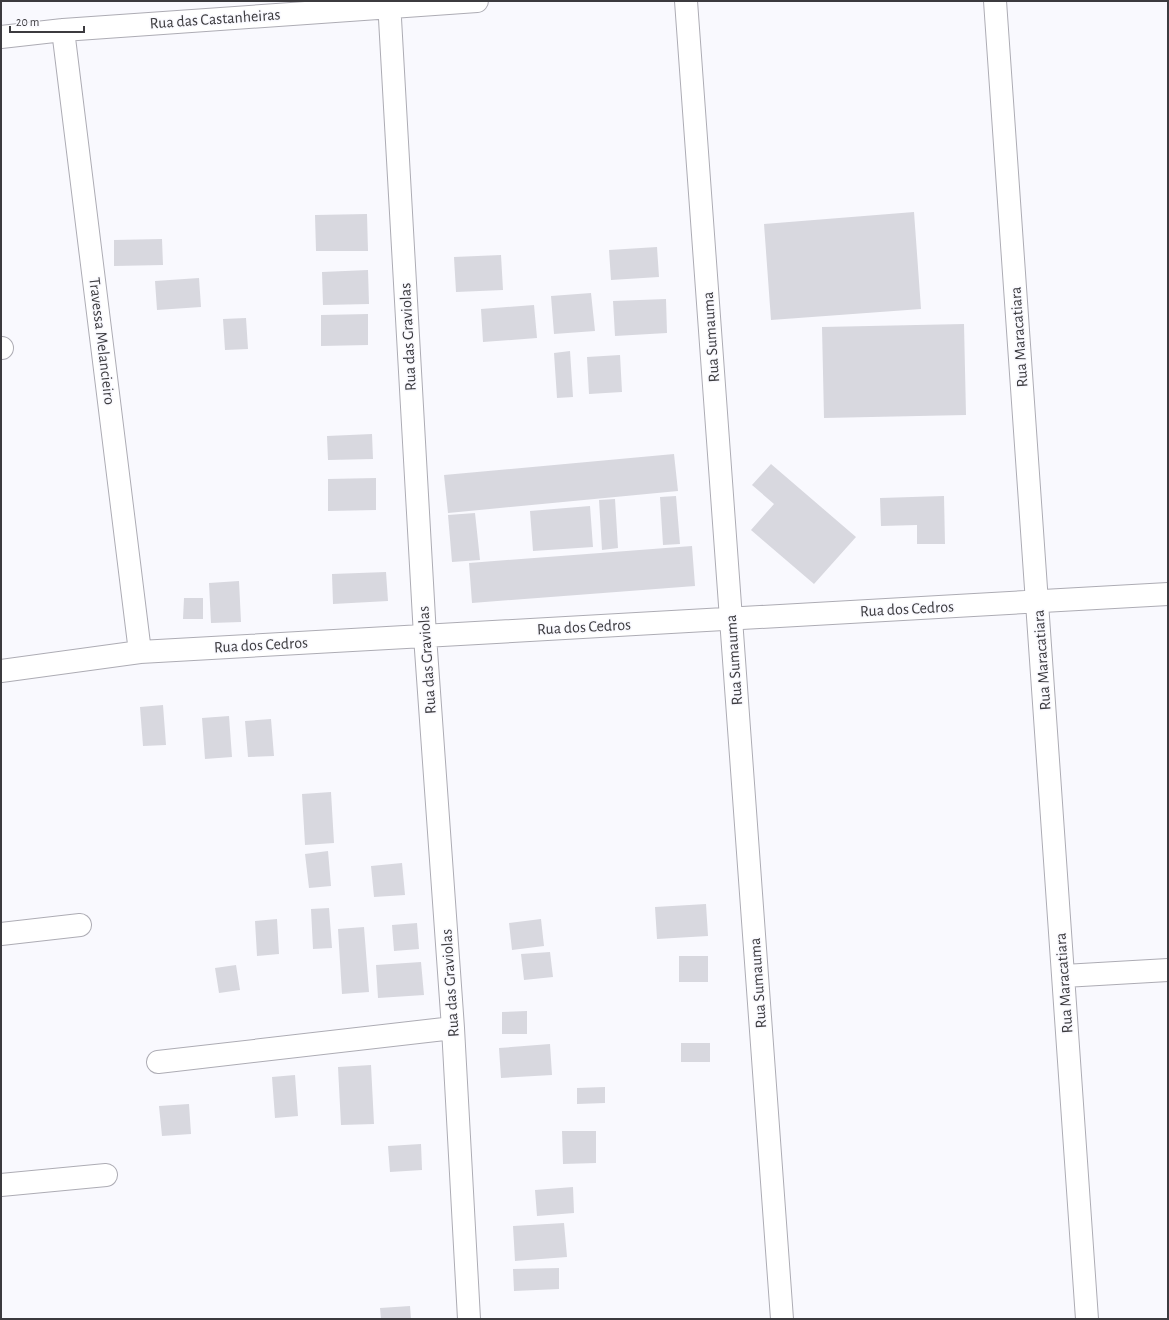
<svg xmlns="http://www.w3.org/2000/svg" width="1169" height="1320" font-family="'Alegreya Sans',sans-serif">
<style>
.building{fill:#d8d8df}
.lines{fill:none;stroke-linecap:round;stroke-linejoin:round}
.minor-casing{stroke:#adacb4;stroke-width:24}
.minor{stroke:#fff;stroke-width:22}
.labels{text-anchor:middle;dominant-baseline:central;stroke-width:3;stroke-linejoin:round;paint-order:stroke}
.street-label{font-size:16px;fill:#3c3b3f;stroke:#f9f9fe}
</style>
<rect width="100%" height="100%" fill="#f9f9fe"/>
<path class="building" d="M 914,212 L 921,309 L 771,320 L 764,224 Z
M 367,214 L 368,251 L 316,251 L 315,215 Z
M 162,239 L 163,265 L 114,266 L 114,240 Z
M 657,247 L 659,277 L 611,280 L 609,250 Z
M 501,255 L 503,290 L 456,292 L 454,257 Z
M 368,270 L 369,304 L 323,305 L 322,272 Z
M 199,278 L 201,307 L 157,310 L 155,281 Z
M 591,293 L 595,331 L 554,334 L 551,296 Z
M 666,299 L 667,333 L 615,336 L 613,301 Z
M 534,305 L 537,338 L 483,342 L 481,309 Z
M 368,314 L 368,345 L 321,346 L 321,315 Z
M 246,318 L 248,349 L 225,350 L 223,319 Z
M 964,324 L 966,415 L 824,418 L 822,327 Z
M 570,351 L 573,397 L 557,398 L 554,353 Z
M 620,355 L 622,392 L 589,394 L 587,357 Z
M 372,434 L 373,459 L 328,460 L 327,436 Z
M 674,454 L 678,491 L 448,513 L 444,475 Z
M 771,464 L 856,537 L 814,584 L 751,530 L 774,504 L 752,485 Z
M 376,478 L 376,510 L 328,511 L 328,479 Z
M 676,496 L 680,544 L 663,545 L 660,497 Z
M 944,496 L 945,544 L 917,544 L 917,525 L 881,526 L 880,498 Z
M 615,499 L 618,548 L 602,550 L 599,500 Z
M 590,506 L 593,547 L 533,551 L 530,511 Z
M 475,513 L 480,560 L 452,562 L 448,515 Z
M 692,546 L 695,586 L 472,603 L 469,563 Z
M 386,572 L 388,601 L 333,604 L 332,574 Z
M 239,581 L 241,622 L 211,623 L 209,583 Z
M 184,598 L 203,598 L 203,619 L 183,619 Z
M 163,705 L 166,745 L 143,746 L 140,707 Z
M 229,716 L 232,757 L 205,759 L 202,718 Z
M 271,719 L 274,756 L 248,757 L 245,721 Z
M 331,792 L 334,843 L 305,845 L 302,794 Z
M 328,851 L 331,886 L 309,888 L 305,854 Z
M 402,863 L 405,895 L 374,897 L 371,866 Z
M 706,904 L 708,936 L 657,939 L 655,907 Z
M 329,908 L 332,948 L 313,949 L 311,909 Z
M 277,919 L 279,954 L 257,956 L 255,921 Z
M 541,919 L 544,946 L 512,950 L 509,923 Z
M 417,923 L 419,949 L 394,951 L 392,925 Z
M 364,927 L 369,992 L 342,994 L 338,929 Z
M 550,952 L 553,977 L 524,980 L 521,954 Z
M 679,956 L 708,956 L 708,982 L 679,982 Z
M 421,962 L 424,995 L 378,998 L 376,965 Z
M 236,965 L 240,990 L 219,993 L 215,968 Z
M 527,1011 L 527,1034 L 502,1034 L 502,1012 Z
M 681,1043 L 710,1043 L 710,1062 L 681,1062 Z
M 550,1044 L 552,1075 L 501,1078 L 499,1048 Z
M 371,1065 L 374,1124 L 341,1125 L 338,1067 Z
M 295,1075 L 298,1116 L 275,1118 L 272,1077 Z
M 605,1087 L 605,1103 L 577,1104 L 577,1088 Z
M 189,1104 L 191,1134 L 162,1136 L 159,1106 Z
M 562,1131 L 596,1131 L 596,1163 L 563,1164 Z
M 421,1144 L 422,1170 L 390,1172 L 388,1146 Z
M 573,1187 L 574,1213 L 537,1216 L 535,1190 Z
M 564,1223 L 567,1257 L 515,1261 L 513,1226 Z
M 559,1268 L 559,1289 L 514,1291 L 513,1269 Z
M 410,1306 L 411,1319 L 381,1319 L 380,1308 Z"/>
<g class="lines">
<g class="minor-casing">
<path id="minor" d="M 389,1 L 425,636 L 453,1028 L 469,1319
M 686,1 L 782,1319
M 995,1 L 1087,1319
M 63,30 L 140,652
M 1,37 L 63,30 L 477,1
M 1,348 L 2,348
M 1,671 L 140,652 L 1168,594
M 1,934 L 80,925
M 1064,976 L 1168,970
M 158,1062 L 453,1028
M 1,1185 L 106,1175"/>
</g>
<use href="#minor" class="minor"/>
</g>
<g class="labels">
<g class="street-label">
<text transform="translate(215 19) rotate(-4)">Rua das Castanheiras</text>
<text transform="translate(408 337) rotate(-93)">Rua das Graviolas</text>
<text transform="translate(711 337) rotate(-94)">Rua Sumauma</text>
<text transform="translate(1019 337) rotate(-94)">Rua Maracatiara</text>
<text transform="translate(102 341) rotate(83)">Travessa Melancieiro</text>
<text transform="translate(907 609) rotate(-3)">Rua dos Cedros</text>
<text transform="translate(584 627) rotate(-3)">Rua dos Cedros</text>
<text transform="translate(261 645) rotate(-3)">Rua dos Cedros</text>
<text transform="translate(427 660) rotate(-94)">Rua das Graviolas</text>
<text transform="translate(734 660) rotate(-94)">Rua Sumauma</text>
<text transform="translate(1042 660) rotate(-94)">Rua Maracatiara</text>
<text transform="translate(450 983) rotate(-94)">Rua das Graviolas</text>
<text transform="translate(758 983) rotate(-94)">Rua Sumauma</text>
<text transform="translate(1064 983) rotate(-94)">Rua Maracatiara</text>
</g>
</g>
<rect width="1169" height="1320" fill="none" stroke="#3c3b3f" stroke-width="4"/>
<path d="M10 26v6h74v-6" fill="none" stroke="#3c3b3f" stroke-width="2"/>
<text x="16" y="26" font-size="12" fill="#3c3b3f" stroke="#f9f9fe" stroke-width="3" paint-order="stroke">20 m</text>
</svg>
